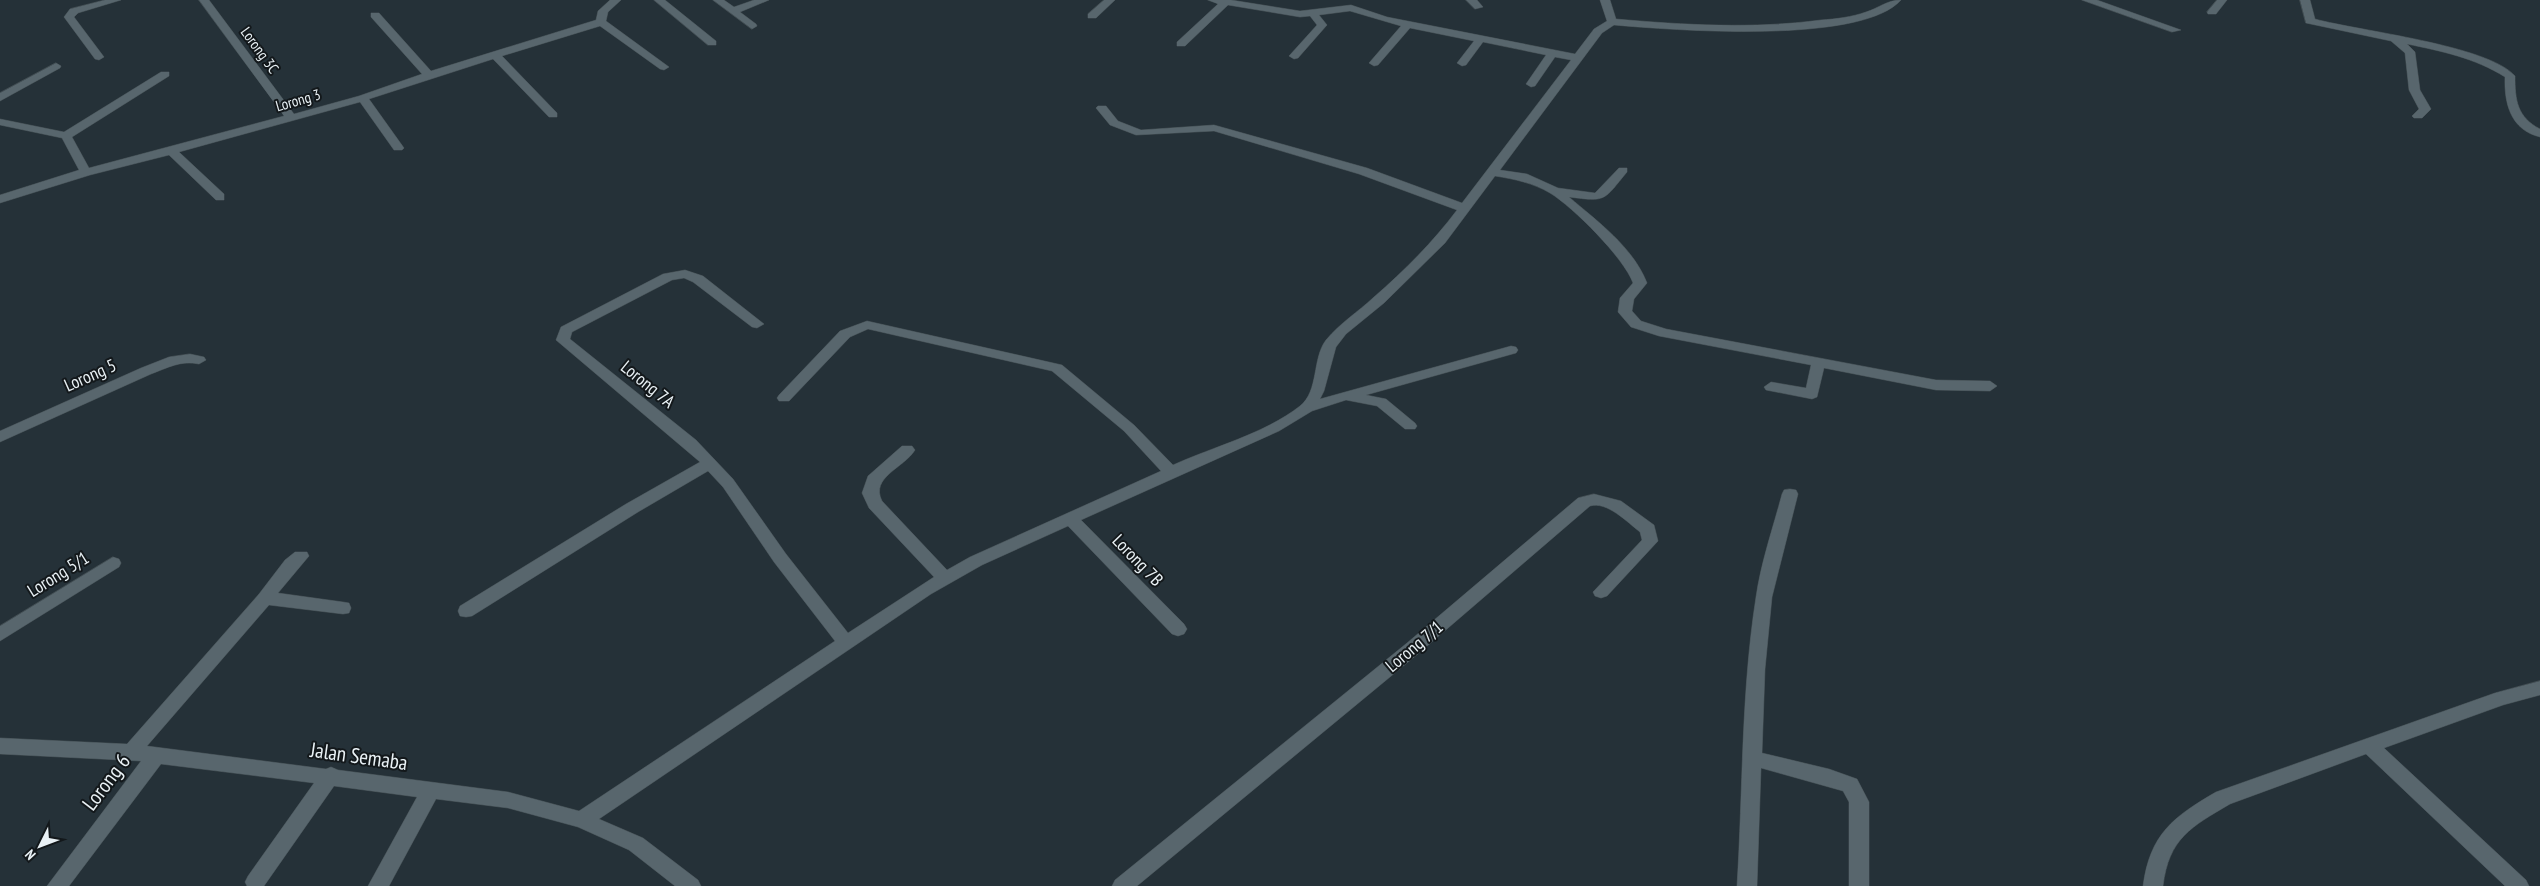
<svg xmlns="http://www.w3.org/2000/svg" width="2540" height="886" font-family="'PT Sans Narrow',sans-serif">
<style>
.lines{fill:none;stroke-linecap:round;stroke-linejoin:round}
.minor-casing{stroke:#424d52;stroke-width:1}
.minor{fill:#58666d;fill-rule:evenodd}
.labels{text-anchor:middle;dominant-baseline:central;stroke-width:4;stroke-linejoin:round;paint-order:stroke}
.far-street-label{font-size:15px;fill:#e9f1f5;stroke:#13181b}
.street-label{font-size:18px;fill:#e9f1f5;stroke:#13181b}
.near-street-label{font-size:21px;fill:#e9f1f5;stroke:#13181b}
</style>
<rect width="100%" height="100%" fill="#253138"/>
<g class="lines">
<g class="minor-casing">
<path id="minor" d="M 105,0 L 121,0 L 78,13 L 74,17 L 104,57 L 99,60 L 95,59 L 64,17 L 70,9 Z
M 199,0 L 209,0 L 294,114 L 359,96 L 422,74 L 371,17 L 371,13 L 379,13 L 431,71 L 596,20 L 598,11 L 610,0 L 621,0 L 608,12 L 606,21 L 669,67 L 664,70 L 660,69 L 600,26 L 502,56 L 557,113 L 557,117 L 549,117 L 493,59 L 369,99 L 404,148 L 402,150 L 394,150 L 360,102 L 179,152 L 224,194 L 224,200 L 216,200 L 169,155 L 90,175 L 0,203 L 0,195 L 79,170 L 62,138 L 0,125 L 0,119 L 64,132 L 161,72 L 169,72 L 169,76 L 72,137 L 89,168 L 284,116 Z
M 654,0 L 665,0 L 716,41 L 716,45 L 708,45 Z
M 713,0 L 724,0 L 734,7 L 754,0 L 769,0 L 740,12 L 756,24 L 757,26 L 752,29 Z
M 1104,0 L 1115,0 L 1096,18 L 1088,18 L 1088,14 Z
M 1208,0 L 1231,0 L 1300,11 L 1351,5 L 1387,17 L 1575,54 L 1594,29 L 1607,21 L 1600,0 L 1610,0 L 1616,19 C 1685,25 1753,29 1821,20 C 1836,19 1852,17 1866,12 C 1879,8 1887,0 1901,0 C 1861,45 1672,30 1614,25 L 1602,33 L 1500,170 L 1527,174 L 1558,188 L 1595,193 L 1619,168 L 1627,168 L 1627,172 C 1603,201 1607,202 1569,197 C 1597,221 1633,247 1647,283 L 1634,299 L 1632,311 L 1641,321 L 1666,329 L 1936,380 L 1990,381 L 1997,386 L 1990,391 L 1936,390 L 1824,368 L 1817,397 L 1812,399 L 1766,390 L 1764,387 L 1771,382 L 1806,388 L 1811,365 L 1659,336 L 1631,327 L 1618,312 L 1620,298 L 1633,283 C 1624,258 1573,207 1550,193 C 1533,183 1514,179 1495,176 L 1445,243 L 1384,303 L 1346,334 L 1336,347 L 1324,391 L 1320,399 L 1511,346 L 1516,347 L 1518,350 L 1516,353 L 1366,395 L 1386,399 L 1415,423 L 1417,426 L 1415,429 L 1405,429 L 1377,406 L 1346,400 L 1312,411 L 1279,431 L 1081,520 L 1184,624 L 1187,629 L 1184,634 L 1178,636 L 1172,634 L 1068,526 L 982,565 L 931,594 L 599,819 L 643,838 L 698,880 L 701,886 L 675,886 L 629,850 L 578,827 L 508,808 L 436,799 L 389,886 L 368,886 L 417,797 L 334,786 L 264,886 L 247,886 L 245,882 L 248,876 L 314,783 L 161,764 L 69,886 L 47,886 L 141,761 L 0,754 L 0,738 L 127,744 L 259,594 L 285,560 L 295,552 L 307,552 L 309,556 L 278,593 L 343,602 L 349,603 L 351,608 L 349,613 L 343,614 L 269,605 L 147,746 L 326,769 L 331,767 L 338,770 L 508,792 L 579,811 L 835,641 L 774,562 L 723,487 L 708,471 L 638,512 L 472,616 L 466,617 L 460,616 L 458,611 L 460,606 L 626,504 L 700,462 L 556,340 L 561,327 L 663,274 L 685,270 L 703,276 L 764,324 L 757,328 L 752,327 L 693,282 L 684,278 L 672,280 L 572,332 L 570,339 L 696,440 L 733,479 L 786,554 L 848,633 L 934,577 L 869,508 L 862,493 L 868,476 L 902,446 L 912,446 L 915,450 C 904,468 870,477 882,501 L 947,570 L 970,557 L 1161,471 L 1124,431 L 1052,371 L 868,329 L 850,337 L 789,401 L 779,401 L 777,398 L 779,395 L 840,331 L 867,321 L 1062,365 L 1134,425 L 1173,465 C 1215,446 1264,434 1300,406 C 1319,391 1312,358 1326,340 C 1340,323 1358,312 1374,297 C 1404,271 1433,242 1457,210 L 1359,174 L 1214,131 L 1136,135 L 1110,125 L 1096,108 L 1098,106 L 1106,106 L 1118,121 L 1141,130 L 1214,125 L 1367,168 L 1462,203 L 1571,60 L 1555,57 L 1535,86 L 1531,87 L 1526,84 L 1546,55 L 1483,42 L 1466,65 L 1462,66 L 1457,63 L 1474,41 L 1410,28 L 1378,65 L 1374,66 L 1369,63 L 1401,26 L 1350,11 L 1319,15 L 1327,25 L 1298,58 L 1294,59 L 1289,56 L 1317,25 L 1310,16 L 1300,17 L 1228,5 L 1185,46 L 1177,46 L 1177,42 L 1218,4 Z
M 1466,0 L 1477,0 L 1483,7 L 1475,9 Z
M 2082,0 L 2097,0 L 2181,30 L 2172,32 Z
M 2217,0 L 2227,0 L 2216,14 L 2208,14 L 2207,12 Z
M 2300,0 L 2310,0 L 2315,19 C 2359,31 2488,45 2515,76 C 2515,100 2517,117 2540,129 L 2540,137 C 2511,130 2504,104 2505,77 C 2475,58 2441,51 2407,44 L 2415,52 L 2420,90 L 2431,109 L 2422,118 L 2414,118 L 2412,116 L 2419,109 L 2409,90 L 2405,53 L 2391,41 L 2306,23 Z
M 56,63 L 61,66 L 60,68 L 0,101 L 0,93 Z
M 190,354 L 204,357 L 206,360 L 199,364 C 181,360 167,368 151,374 L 0,442 L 0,431 L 141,368 L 169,357 Z
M 1790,489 L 1796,490 L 1798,494 L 1772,597 L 1765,669 L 1762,753 L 1829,769 L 1857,779 L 1869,802 L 1869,886 L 1849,886 L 1849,802 L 1843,791 L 1761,768 L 1757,886 L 1737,886 C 1743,789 1741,693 1756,597 C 1761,562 1773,528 1782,494 L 1784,490 Z
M 1594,494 L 1621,501 L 1654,525 L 1658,541 L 1607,596 L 1601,598 L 1595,596 L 1593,592 L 1642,540 L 1640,532 C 1627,522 1607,501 1590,506 L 1419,653 L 1137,886 L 1112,886 L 1115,880 L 1407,643 L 1578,498 Z
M 113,557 L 119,559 L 121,563 L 119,567 L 0,641 L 0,626 Z
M 2540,681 L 2540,695 L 2503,705 L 2384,748 L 2526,880 L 2529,886 L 2505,886 L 2366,754 L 2230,804 C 2191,827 2169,838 2163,886 L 2143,886 C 2150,834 2173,817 2216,792 L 2495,693 Z"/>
</g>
<use href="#minor" class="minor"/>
</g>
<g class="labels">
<g class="far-street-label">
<text transform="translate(260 50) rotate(54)">Lorong 3C</text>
<text transform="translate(298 100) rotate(-16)">Lorong 3</text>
</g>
<g class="street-label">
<text transform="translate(90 375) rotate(-24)">Lorong 5</text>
<text transform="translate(648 384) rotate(39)">Lorong 7A</text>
<text transform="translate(1138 560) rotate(46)">Lorong 7B</text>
<text transform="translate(58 574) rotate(-32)">Lorong 5/1</text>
<text transform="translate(1414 646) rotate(-40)">Lorong 7/1</text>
</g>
<g class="near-street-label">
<text transform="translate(359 756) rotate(8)">Jalan Semaba</text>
<text transform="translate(106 782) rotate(-53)">Lorong 6</text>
</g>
</g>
<g transform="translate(40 846) rotate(228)" stroke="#13181b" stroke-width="4" paint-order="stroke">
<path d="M0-4L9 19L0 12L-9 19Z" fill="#e9f1f5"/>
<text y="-8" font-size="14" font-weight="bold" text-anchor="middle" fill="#e9f1f5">N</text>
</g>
</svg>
